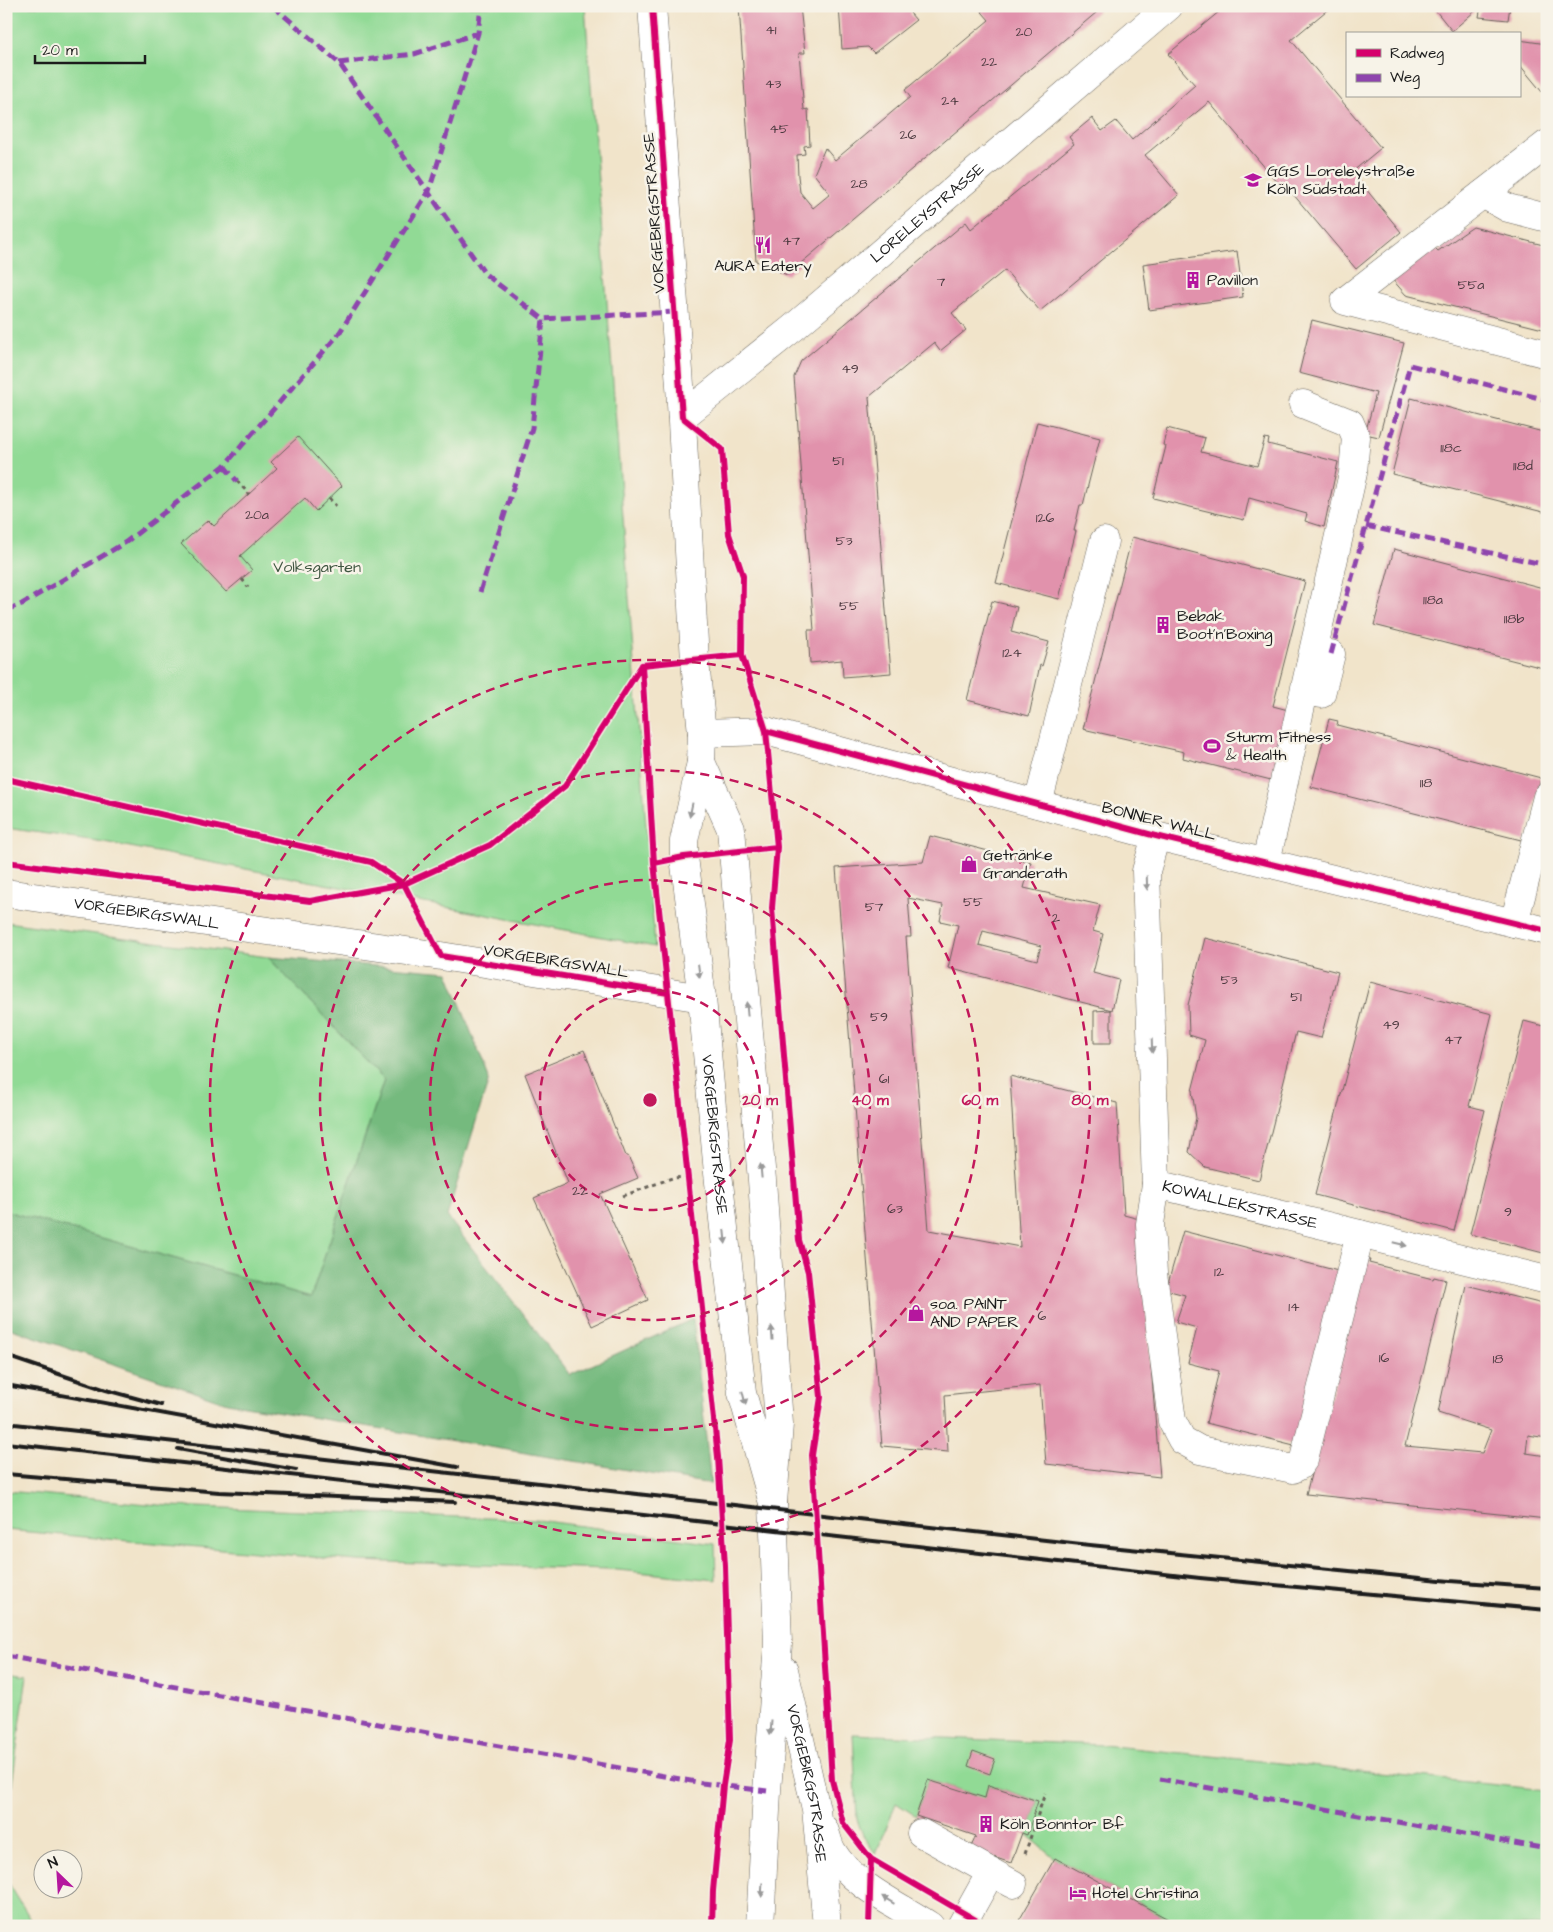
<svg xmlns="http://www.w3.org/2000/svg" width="1553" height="1932" font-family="'Architects Daughter',sans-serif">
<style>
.green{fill:#91da95;stroke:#567b58}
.forest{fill:#74ba7e;stroke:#486b4d}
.building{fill:#e192ac;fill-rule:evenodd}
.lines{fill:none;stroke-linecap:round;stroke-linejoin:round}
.minor-casing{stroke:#676259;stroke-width:29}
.major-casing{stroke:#676259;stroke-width:29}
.path{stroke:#676259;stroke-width:3;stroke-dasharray:4 4;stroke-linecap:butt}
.minor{stroke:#fff;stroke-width:28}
.major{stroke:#fff;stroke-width:28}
.rail{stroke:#1c1c1c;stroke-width:4}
.quiet{stroke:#8e44ad;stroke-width:5;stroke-dasharray:10 5;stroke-linecap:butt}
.cycleway-casing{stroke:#f7f3e8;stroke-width:9}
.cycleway{stroke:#d6006c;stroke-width:6}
.oneway{fill:#999}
.ring{fill:none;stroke:#c2185b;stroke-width:2.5;stroke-dasharray:9 6}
.labels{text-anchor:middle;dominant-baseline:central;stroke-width:5;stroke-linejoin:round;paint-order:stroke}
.number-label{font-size:14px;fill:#4d3a40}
.poi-label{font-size:16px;fill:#1c1c1c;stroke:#f7f3e8;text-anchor:start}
.street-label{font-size:16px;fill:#1c1c1c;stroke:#f7f3e8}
.park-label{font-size:16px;fill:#3f5540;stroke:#f7f3e8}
.centre{fill:#c2185b;stroke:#f7f3e8;stroke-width:2.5}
.ring-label{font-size:15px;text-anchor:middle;font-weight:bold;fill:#c2185b;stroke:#f7f3e8;stroke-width:5;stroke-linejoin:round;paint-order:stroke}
</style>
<rect width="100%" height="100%" fill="#f7f3e8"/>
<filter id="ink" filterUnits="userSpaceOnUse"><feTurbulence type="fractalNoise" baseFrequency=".02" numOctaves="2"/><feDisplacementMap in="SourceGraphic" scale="10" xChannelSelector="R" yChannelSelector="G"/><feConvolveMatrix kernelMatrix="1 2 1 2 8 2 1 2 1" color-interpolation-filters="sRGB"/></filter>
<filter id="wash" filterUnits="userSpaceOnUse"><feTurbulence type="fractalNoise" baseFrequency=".0096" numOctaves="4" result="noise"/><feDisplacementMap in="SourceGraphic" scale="20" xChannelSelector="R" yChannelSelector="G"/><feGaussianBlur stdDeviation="1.12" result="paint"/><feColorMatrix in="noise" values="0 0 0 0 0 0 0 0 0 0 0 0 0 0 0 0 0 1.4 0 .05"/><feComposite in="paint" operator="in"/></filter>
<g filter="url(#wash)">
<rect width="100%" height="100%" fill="#f1e4ca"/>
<path class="green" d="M 6,6 L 585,6 L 655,947 L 104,842 L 6,828 Z
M 6,922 L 268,957 L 384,1080 L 311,1297 L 6,1211 Z
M 6,1491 L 170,1506 L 538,1520 L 715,1544 L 716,1580 L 608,1569 L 357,1561 L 6,1530 Z
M 6,1673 L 27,1676 L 6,1827 Z
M 853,1734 L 1102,1745 L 1547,1790 L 1547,1926 L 1181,1926 L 1055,1858 L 1027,1835 L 1038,1801 L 989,1785 L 985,1798 L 928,1780 L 916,1816 L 896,1803 L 876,1854 L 863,1836 L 857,1819 Z
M 6,1879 L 35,1926 L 6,1926 Z"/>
<path class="forest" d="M 268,957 L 448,972 L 489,1079 L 447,1216 L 570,1375 L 693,1319 L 711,1484 L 227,1403 L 6,1327 L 6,1211 L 311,1297 L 384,1080 Z"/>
<g id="blocks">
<path class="building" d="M 739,6 L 800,6 L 805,53 L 799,53 L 804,110 L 808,109 L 810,145 L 804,146 L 805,154 L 797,155 L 798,176 L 800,192 L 813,208 L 830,194 L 814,174 L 825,148 L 835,160 L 910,97 L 905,90 L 989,20 L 977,6 L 1104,6 L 787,275 L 756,261 Z
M 839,6 L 918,6 L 910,13 L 916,20 L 874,53 L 868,47 L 842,49 Z
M 1226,6 L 1332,6 L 1291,40 L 1381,148 L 1352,172 L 1401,232 L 1356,269 L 1282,181 L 1279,184 L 1209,102 L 1145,155 L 1179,195 L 1040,311 L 1005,270 L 952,313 L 966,330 L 940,351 L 934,343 L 869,397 L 891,673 L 843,677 L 842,660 L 810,663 L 808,630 L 814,630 L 794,377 L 801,361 L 966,222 L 971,229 L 1074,144 L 1069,137 L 1092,118 L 1102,131 L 1116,121 L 1132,140 L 1195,85 L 1168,54 Z
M 1432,6 L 1471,6 L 1475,11 L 1452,31 Z
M 1481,6 L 1510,6 L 1508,20 L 1479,17 Z
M 1519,40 L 1547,44 L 1547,98 L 1519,64 Z
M 1473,227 L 1547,246 L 1547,330 L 1406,295 L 1391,278 L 1432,245 L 1438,251 Z
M 1237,251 L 1243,297 L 1149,310 L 1143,264 Z
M 1312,320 L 1404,343 L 1379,437 L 1365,434 L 1376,393 L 1299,373 Z
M 1411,398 L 1547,433 L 1547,513 L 1392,474 Z
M 1037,422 L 1100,438 L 1083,505 L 1080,505 L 1074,531 L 1076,531 L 1059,599 L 996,583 Z
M 1167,428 L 1205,438 L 1201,452 L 1257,466 L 1265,438 L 1269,439 L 1268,444 L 1338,462 L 1324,527 L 1305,521 L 1307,514 L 1249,498 L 1244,520 L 1153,498 L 1166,446 L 1163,445 Z
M 298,437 L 342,486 L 316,511 L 305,498 L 240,556 L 252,570 L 226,592 L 181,544 L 208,520 L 214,526 L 249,494 L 277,468 L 271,462 Z
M 1132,537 L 1305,581 L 1273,706 L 1288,710 L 1271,780 L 1183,758 L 1184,752 L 1083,729 Z
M 1394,549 L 1547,589 L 1547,669 L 1374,625 Z
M 992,601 L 1017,607 L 1011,632 L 1049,642 L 1042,666 L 1040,665 L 1029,716 L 967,700 Z
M 1329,719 L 1338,721 L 1337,725 L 1541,778 L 1525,841 L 1311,787 Z
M 930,836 L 1031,862 L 1024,888 L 1100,905 L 1093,931 L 1103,934 L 1093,973 L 1119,980 L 1112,1010 L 948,968 L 958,925 L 940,921 L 943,905 L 908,898 L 911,937 L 906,937 L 929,1230 L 1020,1247 L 1010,1076 L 1117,1103 L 1124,1215 L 1139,1219 L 1160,1477 L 1046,1464 L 1040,1385 L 945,1395 L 948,1452 L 882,1446 L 836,868 L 923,862 ZM 983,931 L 1041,946 L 1037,960 L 979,945 Z
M 1205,938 L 1338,972 L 1321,1038 L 1296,1032 L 1259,1180 L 1205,1167 L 1189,1152 L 1196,1118 L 1192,1091 L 1205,1040 L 1189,1035 L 1188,1005 Z
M 1370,982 L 1492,1014 L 1469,1106 L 1485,1110 L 1454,1231 L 1315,1195 Z
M 1111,1010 L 1111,1043 L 1094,1043 L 1094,1011 Z
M 1524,1021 L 1547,1027 L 1547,1254 L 1470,1234 Z
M 584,1050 L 626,1156 L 628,1156 L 638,1178 L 600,1194 L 648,1300 L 592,1326 L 534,1198 L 568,1183 L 525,1074 Z
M 1183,1231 L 1338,1271 L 1294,1445 L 1206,1423 L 1219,1371 L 1188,1363 L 1197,1328 L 1176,1322 L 1185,1295 L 1166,1290 Z
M 1366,1260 L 1370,1260 L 1369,1263 L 1433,1279 L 1434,1277 L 1446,1280 L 1405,1446 L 1482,1453 L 1491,1430 L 1438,1413 L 1466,1285 L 1547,1305 L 1547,1438 L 1528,1435 L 1526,1453 L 1547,1456 L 1547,1519 L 1306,1494 Z
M 973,1751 L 995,1759 L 990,1774 L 968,1766 Z
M 928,1780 L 985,1798 L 988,1785 L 1038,1801 L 1027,1835 L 1022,1833 L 1011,1863 L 970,1849 L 976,1836 L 916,1816 Z
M 1055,1858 L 1181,1926 L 1021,1926 L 1017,1924 Z"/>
</g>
</g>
<g filter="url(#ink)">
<use href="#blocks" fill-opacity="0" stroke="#676259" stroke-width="1"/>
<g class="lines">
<g class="minor-casing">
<g id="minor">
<path d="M 1547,144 L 1345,301 L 1547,354"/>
<path d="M 1483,194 L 1508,208 L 1547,218"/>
<path id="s1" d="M 682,417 L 793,328 L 1169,6"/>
<path d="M 1321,694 L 1331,654"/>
<path d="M 702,733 L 766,731 L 1156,836 L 1547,931"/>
<path d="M 1038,804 L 1104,541"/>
<path id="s2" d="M 1156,836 L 1146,871 L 1156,1184 L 1547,1280"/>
<path d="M 1266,862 L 1353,473 L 1356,437 L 1350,423 L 1303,404"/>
<path id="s3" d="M 6,893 L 441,956 L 702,998"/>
<path d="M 1514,923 L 1547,797"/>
<path d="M 1156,1184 L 1150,1224 L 1153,1273 L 1172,1421 L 1182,1440 L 1200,1450 L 1293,1469 L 1299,1466 L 1304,1459 L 1360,1234"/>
<path d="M 921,1833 L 991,1872 L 961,1926"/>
<path d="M 991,1872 L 1013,1884"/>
</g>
</g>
<g class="major-casing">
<g id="major">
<path id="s4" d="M 652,6 L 680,385 L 695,661 L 702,733 L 701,762 L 684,841 L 684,857 L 702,998 L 718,1173 L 742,1393 L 773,1503"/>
<path d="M 701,762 L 731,829 L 762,1180 L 779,1424 L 773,1503 L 778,1644 L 767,1791 L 760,1926"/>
<path id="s5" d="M 784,1670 L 816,1809 L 827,1926"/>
<path d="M 824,1829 C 827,1836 828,1844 832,1851 C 853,1886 897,1904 930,1926"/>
</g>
</g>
<path class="path" d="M 237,481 L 249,494
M 329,498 L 336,506
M 242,579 L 248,587
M 623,1196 L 672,1178 L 685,1177
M 1025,1854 L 1045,1793"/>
<use href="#minor" class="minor"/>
<use href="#major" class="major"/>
<path class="rail" d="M 6,1356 L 106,1390 L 161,1405
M 6,1385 L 457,1467
M 6,1423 L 1090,1545 L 1450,1581 L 1547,1588
M 6,1443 L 1200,1578 L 1547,1610
M 178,1449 L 296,1470
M 6,1474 L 219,1492 L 455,1502"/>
<path class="quiet" d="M 273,6 L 339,63 L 485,274 L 543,319 L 674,312
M 339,63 L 414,54 L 478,33
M 224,466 L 237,481
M 1366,526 L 1547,565
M 480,592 L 532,428 L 543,319
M 6,610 L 22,604 L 126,542 L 224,466 L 338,335 L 429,191 L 478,33 L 481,6
M 1331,654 L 1410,365 L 1547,400
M 6,1656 L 702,1783 L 767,1791
M 1160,1779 L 1547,1849"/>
<g class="cycleway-casing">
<path id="cycleway" d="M 652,6 L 682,417 L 722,449 L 729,534 L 743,576 L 742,655 L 766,731 L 777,847 L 772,908 L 799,1240 L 808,1272 L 821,1397 L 812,1455 L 832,1780 L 843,1823 L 871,1859 L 986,1926
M 642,665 L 654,863 L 718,1457 L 725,1566 L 730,1740 L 723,1785 L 713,1891 L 712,1926
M 642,665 L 742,655
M 766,731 L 1156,836 L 1547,931
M 6,779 L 371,862 L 404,884 L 441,956 L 668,993
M 6,862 L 310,901 L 404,884 L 490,845 L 565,786 L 642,665
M 654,863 L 684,857 L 777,847
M 869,1926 L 871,1859"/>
</g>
<use href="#cycleway" class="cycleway"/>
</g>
<defs><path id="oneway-solid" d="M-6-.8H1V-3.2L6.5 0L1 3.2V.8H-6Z" transform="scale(1.25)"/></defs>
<g class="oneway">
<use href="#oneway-solid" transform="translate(691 810) rotate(102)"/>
<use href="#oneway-solid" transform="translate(1147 883) rotate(88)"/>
<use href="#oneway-solid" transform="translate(699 971) rotate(83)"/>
<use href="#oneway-solid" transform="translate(747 1009) rotate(-95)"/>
<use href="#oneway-solid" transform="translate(1152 1046) rotate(88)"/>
<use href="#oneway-solid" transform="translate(761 1171) rotate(-95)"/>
<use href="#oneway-solid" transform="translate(725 1237) rotate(84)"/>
<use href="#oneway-solid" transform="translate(1400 1244) rotate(14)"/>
<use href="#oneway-solid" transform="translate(772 1333) rotate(-94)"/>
<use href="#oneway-solid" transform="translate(744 1398) rotate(76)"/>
<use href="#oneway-solid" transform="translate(771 1728) rotate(94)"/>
<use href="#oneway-solid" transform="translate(762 1890) rotate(93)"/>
<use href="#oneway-solid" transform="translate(888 1900) rotate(-149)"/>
</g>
</g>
<g class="ring">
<circle cx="650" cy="1100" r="110"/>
<circle cx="650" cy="1100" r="220"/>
<circle cx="650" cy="1100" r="330"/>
<circle cx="650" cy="1100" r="440"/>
</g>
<defs>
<g id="school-bare" transform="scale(1.35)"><path d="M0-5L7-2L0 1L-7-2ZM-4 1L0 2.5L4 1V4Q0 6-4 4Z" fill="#b5179e" stroke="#f7f3e8" stroke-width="2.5" paint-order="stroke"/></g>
<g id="restaurant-bare" transform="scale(1.35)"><path d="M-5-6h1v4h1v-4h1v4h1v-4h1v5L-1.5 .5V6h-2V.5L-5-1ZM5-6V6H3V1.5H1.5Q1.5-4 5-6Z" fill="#b5179e" stroke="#f7f3e8" stroke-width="2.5" paint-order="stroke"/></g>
<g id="building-bare" transform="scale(1.35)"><path d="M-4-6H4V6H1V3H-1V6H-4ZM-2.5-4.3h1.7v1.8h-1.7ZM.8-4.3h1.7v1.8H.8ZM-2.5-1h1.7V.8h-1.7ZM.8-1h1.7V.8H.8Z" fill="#b5179e" stroke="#f7f3e8" stroke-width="2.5" paint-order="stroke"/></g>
<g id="stadium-bare" transform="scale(1.35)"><path d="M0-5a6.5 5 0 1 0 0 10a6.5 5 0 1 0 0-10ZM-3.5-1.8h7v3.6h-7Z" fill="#b5179e" stroke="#f7f3e8" stroke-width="2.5" paint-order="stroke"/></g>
<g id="shop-bare" transform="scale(1.35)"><path d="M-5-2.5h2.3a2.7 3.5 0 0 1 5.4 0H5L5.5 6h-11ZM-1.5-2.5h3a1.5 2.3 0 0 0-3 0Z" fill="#b5179e" stroke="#f7f3e8" stroke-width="2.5" paint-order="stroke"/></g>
<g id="hotel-bare" transform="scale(1.35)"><path d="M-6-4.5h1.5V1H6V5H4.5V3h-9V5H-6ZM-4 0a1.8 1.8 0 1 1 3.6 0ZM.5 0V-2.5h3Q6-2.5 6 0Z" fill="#b5179e" stroke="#f7f3e8" stroke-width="2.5" paint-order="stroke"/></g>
</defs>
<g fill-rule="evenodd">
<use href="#school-bare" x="1253" y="180"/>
<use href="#restaurant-bare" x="763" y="245"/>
<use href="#building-bare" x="1193" y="280"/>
<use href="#building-bare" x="1163" y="625"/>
<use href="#stadium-bare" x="1212" y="746"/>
<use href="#shop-bare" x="969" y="864"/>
<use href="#shop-bare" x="916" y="1313"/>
<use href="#building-bare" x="986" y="1824"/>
<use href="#hotel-bare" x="1078" y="1893"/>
</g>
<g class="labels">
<g class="number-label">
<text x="771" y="30">41</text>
<text x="1024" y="32">20</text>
<text x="989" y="62">22</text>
<text x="773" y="84">43</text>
<text x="950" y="101">24</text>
<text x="779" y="129">45</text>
<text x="908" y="135">26</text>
<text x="859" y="184">28</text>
<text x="791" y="241">47</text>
<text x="941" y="282">7</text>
<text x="1471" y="285">55a</text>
<text x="850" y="369">49</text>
<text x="1451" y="448">118c</text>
<text x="838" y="461">51</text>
<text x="1523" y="466">118d</text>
<text x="257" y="515">20a</text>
<text x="1045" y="518">126</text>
<text x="844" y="541">53</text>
<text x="1433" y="600">118a</text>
<text x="849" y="606">55</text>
<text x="1514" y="619">118b</text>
<text x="1012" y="653">124</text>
<text x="1426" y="783">118</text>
<text x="973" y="902">55</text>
<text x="874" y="907">57</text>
<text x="1056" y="918">2</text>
<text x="1229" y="980">53</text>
<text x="1296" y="997">51</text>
<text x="879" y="1017">59</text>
<text x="1391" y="1025">49</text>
<text x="1453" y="1040">47</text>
<text x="884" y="1079">61</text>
<text x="580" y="1191">22</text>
<text x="895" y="1209">63</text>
<text x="1508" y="1212">9</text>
<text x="1219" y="1272">12</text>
<text x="1294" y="1307">14</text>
<text x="1042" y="1316">6</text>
<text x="1384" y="1358">16</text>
<text x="1498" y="1359">18</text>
</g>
<g class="poi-label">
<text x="1267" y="171">GGS Loreleystraße<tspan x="1267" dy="18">Köln Südstadt</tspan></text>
<text x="763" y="266" text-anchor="middle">AURA Eatery</text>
<text x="1207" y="280">Pavillon</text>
<text x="1177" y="616">Bebak<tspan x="1177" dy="18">Boot'n'Boxing</tspan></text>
<text x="1226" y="737">Sturm Fitness<tspan x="1226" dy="18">&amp; Health</tspan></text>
<text x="983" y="855">Getränke<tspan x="983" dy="18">Granderath</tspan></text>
<text x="930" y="1304">soa. PAINT<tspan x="930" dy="18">AND PAPER</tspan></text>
<text x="1000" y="1824">Köln Bonntor Bf</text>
<text x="1092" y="1893">Hotel Christina</text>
</g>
<g class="street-label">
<text transform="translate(654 213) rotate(-94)">VORGEBIRGSTRASSE</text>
<text stroke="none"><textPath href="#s1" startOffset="319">LORELEYSTRASSE</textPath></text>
<text transform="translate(1159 821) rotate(14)">BONNER WALL</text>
<text stroke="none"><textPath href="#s3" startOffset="142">VORGEBIRGSWALL</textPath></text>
<text transform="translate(556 961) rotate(9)">VORGEBIRGSWALL</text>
<text stroke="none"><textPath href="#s4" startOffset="1134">VORGEBIRGSTRASSE</textPath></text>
<text stroke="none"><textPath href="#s2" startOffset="436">KOWALLEKSTRASSE</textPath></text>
<text stroke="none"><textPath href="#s5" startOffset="116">VORGEBIRGSTRASSE</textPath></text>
</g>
<g class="park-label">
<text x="317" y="567">Volksgarten</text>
</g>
</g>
<circle cx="650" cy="1100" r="8" class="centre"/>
<g class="ring-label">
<text x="760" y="1105">20 m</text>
<text x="870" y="1105">40 m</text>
<text x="980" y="1105">60 m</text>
<text x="1090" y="1105">80 m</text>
</g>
<rect width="1553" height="1932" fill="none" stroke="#f7f3e8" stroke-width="25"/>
<rect x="1346" y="32" width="175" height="65" fill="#f7f3e8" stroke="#9f9d96"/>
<rect x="1356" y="49" width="25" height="8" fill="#d6006c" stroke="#9f9d96"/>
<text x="1390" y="58" font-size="15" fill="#1c1c1c">Radweg</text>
<rect x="1356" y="74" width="25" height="8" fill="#8e44ad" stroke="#9f9d96"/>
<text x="1390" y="82" font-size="15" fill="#1c1c1c">Weg</text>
<g transform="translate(58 1874) rotate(335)"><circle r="24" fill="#f7f3e8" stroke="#9f9d96"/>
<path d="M0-4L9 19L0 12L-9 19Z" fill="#b5179e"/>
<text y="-8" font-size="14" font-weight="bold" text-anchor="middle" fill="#1c1c1c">N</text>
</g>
<path d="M35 55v8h110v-8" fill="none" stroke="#1c1c1c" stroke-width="2.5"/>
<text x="42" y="55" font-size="15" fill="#1c1c1c" stroke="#f7f3e8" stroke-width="4" paint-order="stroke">20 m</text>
</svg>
